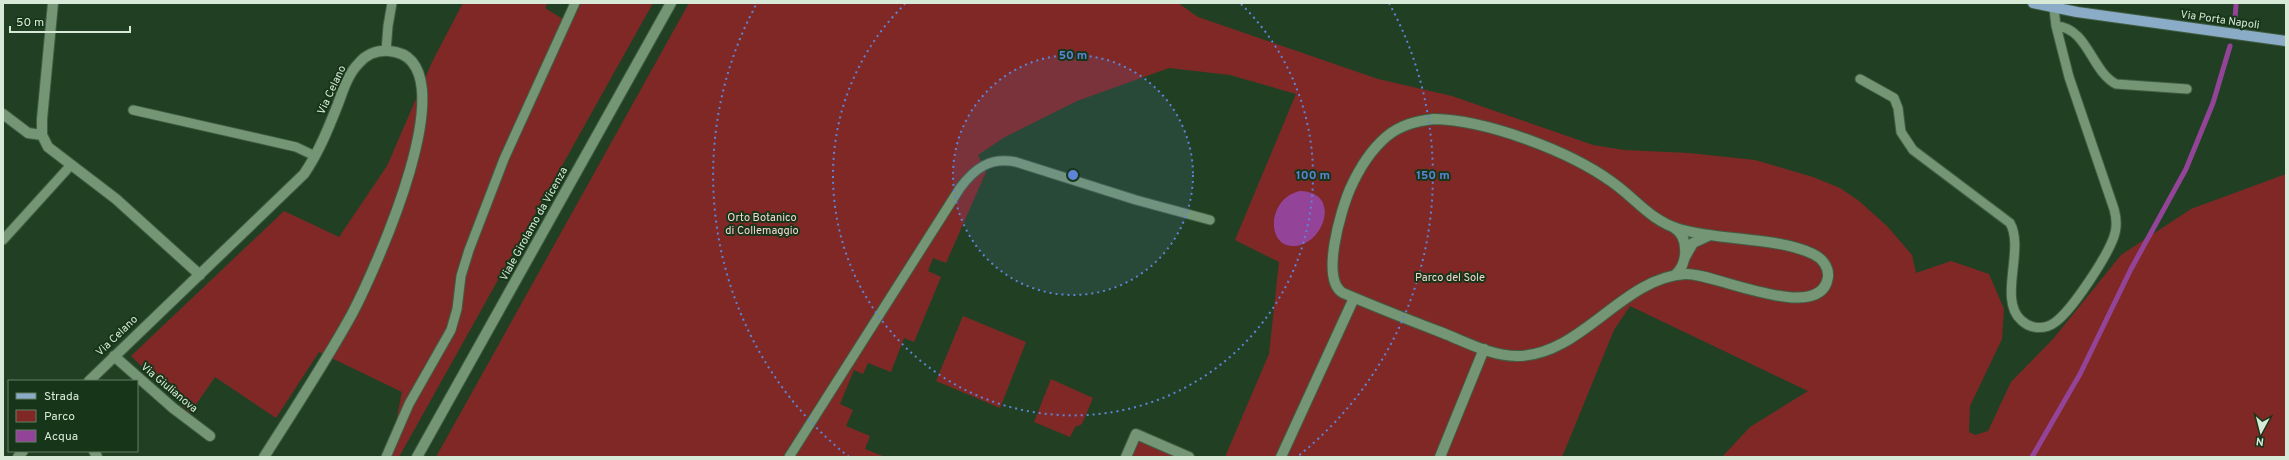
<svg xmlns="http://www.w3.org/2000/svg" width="2289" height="460" font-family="Overpass,sans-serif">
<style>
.green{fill:#802826}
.water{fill:#944498}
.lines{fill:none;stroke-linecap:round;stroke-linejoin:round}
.stream{stroke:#944498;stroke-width:5}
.service-casing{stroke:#415d44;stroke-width:11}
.pedestrian-casing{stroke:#415d44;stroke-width:12}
.minor-casing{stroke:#415d44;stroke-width:12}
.secondary-casing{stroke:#415d44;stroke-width:12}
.primary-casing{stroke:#415d44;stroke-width:12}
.service{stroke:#749675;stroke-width:9}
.pedestrian{stroke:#749675;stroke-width:10}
.minor{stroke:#749675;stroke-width:10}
.secondary{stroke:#749675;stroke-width:10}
.primary{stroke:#8bacc7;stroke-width:10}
.ring{fill:none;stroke:#5e84d8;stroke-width:2;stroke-dasharray:2 4}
.labels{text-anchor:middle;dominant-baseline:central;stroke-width:4;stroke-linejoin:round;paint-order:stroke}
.street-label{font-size:11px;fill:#d7e9d7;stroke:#173619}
.park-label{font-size:11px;fill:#f7d6d3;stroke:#173619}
.centre{fill:#5e84d8;stroke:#173619;stroke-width:2}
.ring-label{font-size:12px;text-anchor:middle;font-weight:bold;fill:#5e84d8;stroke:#173619;stroke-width:4;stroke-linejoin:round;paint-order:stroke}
</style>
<rect width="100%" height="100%" fill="#214023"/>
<path class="green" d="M 463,3 L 548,3 L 545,8 L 571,24 L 581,3 L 653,3 L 399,457 L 389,457 L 402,392 L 319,352 L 276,418 L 215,377 L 190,413 L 131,356 L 284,211 L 339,237 L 387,166 L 432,62 Z
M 689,3 L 1178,3 L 1198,17 L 1378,79 L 1452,96 L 1593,145 L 1624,150 L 1689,153 L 1755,160 L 1813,177 L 1840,188 L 1859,201 L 1887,226 L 1912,255 L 1916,273 L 1951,261 L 1989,274 L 2004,309 L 2002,339 L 1970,406 L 1969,432 L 1975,435 L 1988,431 L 2011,382 L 2053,339 L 2121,255 L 2191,209 L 2286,174 L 2286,457 L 1722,457 L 1750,427 L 1808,391 L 1630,306 L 1614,330 L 1562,457 L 1225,457 L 1269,354 L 1279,262 L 1235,240 L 1296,94 L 1230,75 L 1169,68 L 1077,101 L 1005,137 L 978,155 L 986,172 L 946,263 L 933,258 L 928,271 L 941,277 L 914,342 L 904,338 L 891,372 L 868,363 L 863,374 L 854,370 L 840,404 L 853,410 L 846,426 L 870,436 L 865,449 L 885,457 L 436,457 Z
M 963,316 L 1026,342 L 1000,408 L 936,381 Z
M 1051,379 L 1093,398 L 1082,424 L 1075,427 L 1070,437 L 1034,422 Z
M 1137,437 L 1182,457 L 1129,457 Z"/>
<path class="water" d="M 1300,191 C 1344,192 1322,249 1291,246 C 1266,244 1268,198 1300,191 Z"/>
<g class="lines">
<path class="stream" d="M 2235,19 L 2236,5
M 2032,457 L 2080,374 L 2131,269 L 2186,169 L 2213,103 L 2230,46"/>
<g class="service-casing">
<path id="service" d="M 2056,26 C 2088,28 2091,71 2116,84 L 2187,89
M 386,51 L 388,26 L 392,3
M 1860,79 L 1894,98 L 1898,108 L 1901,132 L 1913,150 L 2010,223 C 2025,249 1998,299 2021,320 C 2030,329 2044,330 2054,323 C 2071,312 2110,253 2115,233 C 2117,225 2116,216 2114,209 L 2069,77 L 2056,26 L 2054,9
M 133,110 L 296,147 L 315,156
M 3,240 L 71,165
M 386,457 L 409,404 L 451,330 L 457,309 L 461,276 L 469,250 L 504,159 L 575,3
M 789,457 L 960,188 C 975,168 990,157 1016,162 L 1136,200 L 1210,220"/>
</g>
<g class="pedestrian-casing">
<path id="pedestrian" d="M 1434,119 C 1487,120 1569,151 1612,182 C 1635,198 1651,221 1679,229 C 1720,241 1778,237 1813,254 C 1822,258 1829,267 1828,277 C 1821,326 1713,272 1685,274 C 1622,278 1581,356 1517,356 C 1491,356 1466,342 1443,333 C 1409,320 1376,307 1343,293 C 1320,280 1341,210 1350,189 C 1358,171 1371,150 1386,137 C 1400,125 1416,121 1434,119 Z
M 1673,227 C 1690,237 1688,264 1675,275
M 1685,257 L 1693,243 L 1708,236
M 1126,457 L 1136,434 L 1189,457
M 1281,457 L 1354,298
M 1440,457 L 1484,349"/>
</g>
<g class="minor-casing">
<path id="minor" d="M 53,3 L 42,119 L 42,135 L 48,147 L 116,199 L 200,275
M 3,114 L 28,133 L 42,135
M 114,356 L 173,408 L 210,436
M 89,381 L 304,174 C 319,152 328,129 338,104 C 343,90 348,74 359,63 C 367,54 377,50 389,51 C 474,57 372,276 352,314 C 325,363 294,410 264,457
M 94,451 L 97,457
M 18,457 L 23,451"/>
</g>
<g class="secondary-casing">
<path id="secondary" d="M 417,457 L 671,3"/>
</g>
<g class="primary-casing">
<path id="primary" d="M 2033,3 L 2077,12 L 2286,41"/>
</g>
<use href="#service" class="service"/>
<use href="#pedestrian" class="pedestrian"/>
<use href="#minor" class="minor"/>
<use href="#secondary" class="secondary"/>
<use href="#primary" class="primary"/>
</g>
<circle cx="1073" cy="175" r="120" fill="#5e84d8" fill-opacity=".12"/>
<g class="ring">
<circle cx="1073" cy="175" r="120"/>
<path d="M1241 4A240 240 0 1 1 905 4"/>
<path d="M849 457A360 360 0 0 1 757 3M1389 3A360 360 0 0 1 1297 457"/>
</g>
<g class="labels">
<g class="street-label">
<text transform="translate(2220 20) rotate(8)">Via Porta Napoli</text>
<text transform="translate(332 90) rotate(-65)">Via Celano</text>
<text transform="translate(534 224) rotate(-61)">Viale Girolamo da Vicenza</text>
<text transform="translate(117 336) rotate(-44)">Via Celano</text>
<text transform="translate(169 388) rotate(40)">Via Giulianova</text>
</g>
<g class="park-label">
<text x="762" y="218">Orto Botanico<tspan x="762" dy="13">di Collemaggio</tspan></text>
<text x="1450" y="278">Parco del Sole</text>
</g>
</g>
<circle cx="1073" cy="175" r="6" class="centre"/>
<g class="ring-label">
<text x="1073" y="59">50 m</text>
<text x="1313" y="179">100 m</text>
<text x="1433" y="179">150 m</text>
</g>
<rect width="2289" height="460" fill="none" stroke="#d7e9d7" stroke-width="8"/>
<rect x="8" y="380" width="130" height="72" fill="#173619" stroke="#647e65"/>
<rect x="16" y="393" width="20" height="6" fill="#8bacc7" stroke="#647e65"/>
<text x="44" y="400" font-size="12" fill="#d7e9d7">Strada</text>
<rect x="16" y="410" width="20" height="12" fill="#802826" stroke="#647e65"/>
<text x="44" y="420" font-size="12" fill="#d7e9d7">Parco</text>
<rect x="16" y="430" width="20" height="12" fill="#944498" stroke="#647e65"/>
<text x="44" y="440" font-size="12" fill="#d7e9d7">Acqua</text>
<g transform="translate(2261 432) rotate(187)" stroke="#173619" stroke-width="3" paint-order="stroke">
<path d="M0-3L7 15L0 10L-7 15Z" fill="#d7e9d7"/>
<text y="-6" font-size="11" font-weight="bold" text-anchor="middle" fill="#d7e9d7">N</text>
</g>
<path d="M10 26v6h120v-6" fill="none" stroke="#d7e9d7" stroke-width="2"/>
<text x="16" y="26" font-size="12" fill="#d7e9d7" stroke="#173619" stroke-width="3" paint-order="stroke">50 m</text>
</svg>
